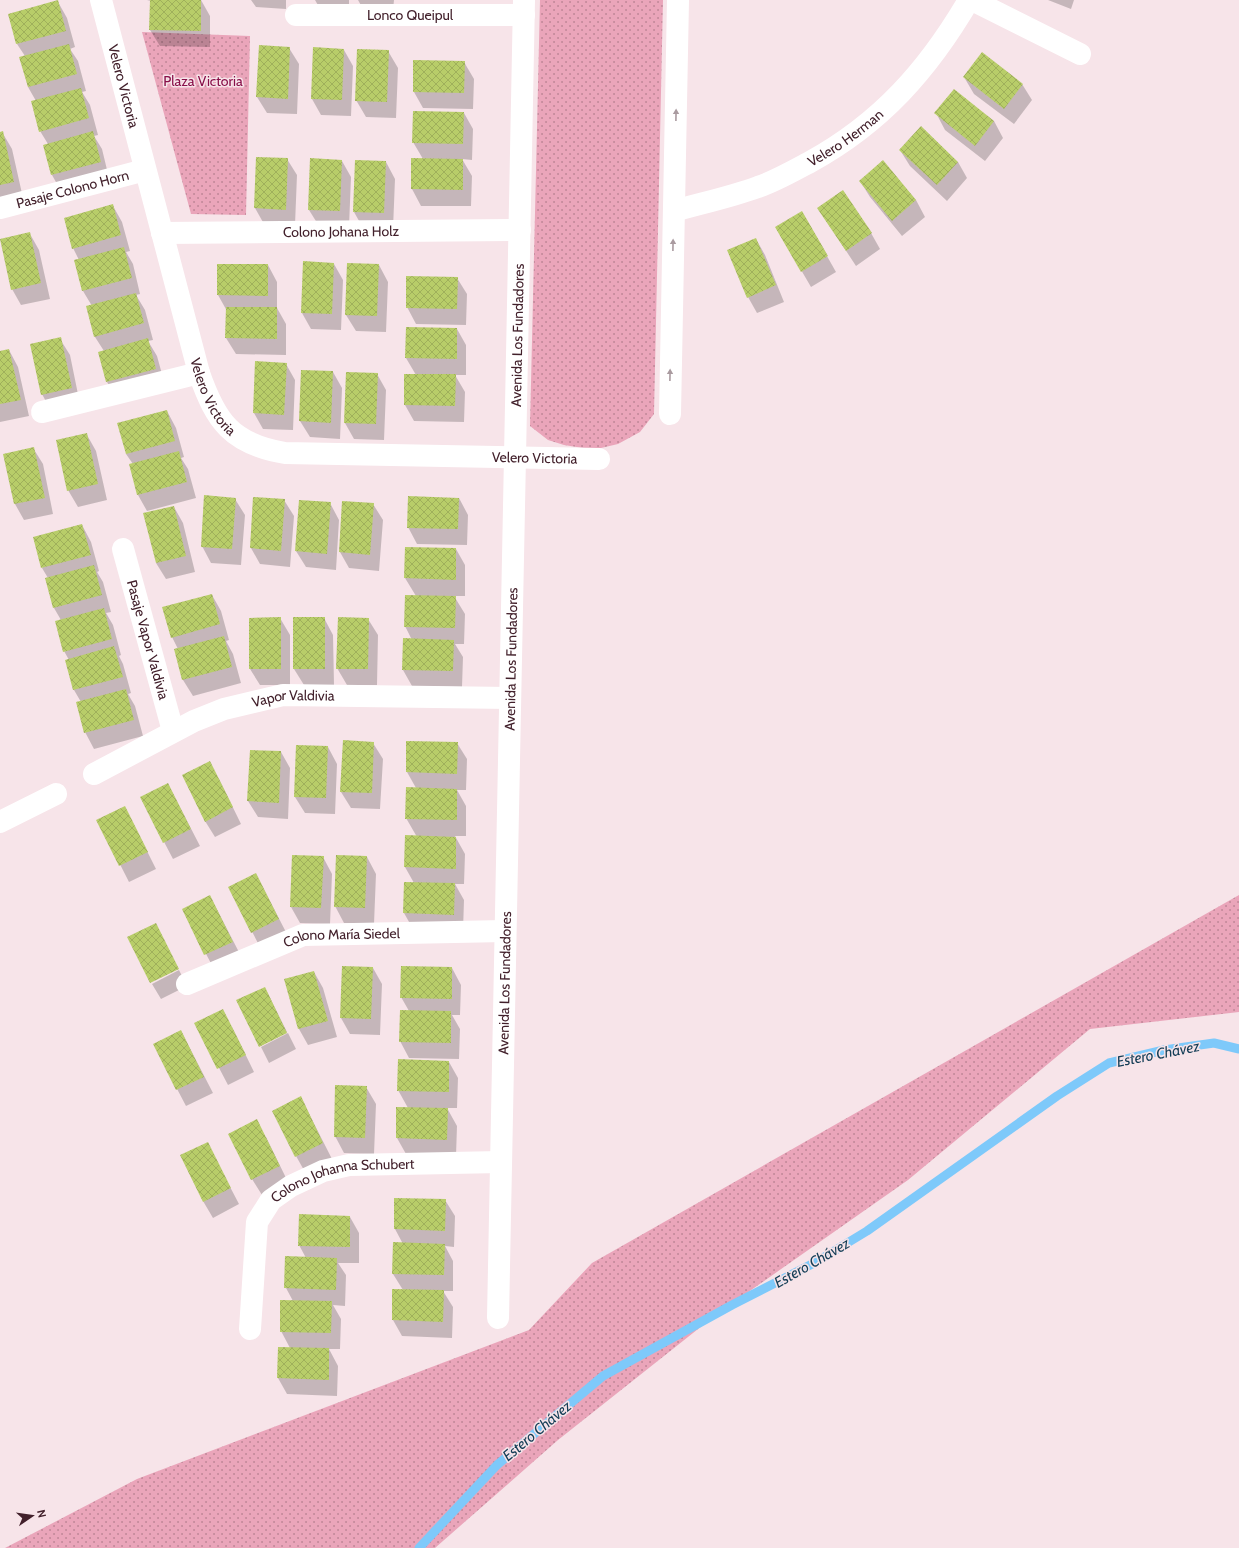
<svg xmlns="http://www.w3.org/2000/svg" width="1239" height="1548" font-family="Cabin,sans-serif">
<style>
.green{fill:url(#green-dots)}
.shadow{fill:#0003}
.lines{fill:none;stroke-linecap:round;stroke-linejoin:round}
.stream{stroke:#7ec9fa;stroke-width:9}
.building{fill:url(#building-cross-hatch)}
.minor{stroke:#fff;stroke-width:22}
.oneway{fill:#aa9ba0}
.labels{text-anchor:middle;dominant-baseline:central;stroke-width:3;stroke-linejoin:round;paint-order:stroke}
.street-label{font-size:14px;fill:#42202b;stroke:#f7e4e9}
.park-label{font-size:14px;fill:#880f49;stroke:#f7e4e9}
.water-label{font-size:15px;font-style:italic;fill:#133d56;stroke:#f7e4e9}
</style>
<defs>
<pattern id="green-dots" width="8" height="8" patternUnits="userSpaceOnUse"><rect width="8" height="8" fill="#eaa5ba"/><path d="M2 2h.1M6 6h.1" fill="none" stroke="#bf8697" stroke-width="1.8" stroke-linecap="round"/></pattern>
<pattern id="building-cross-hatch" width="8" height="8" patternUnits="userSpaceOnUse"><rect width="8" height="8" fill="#b8cd69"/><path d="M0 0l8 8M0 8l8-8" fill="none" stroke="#9fb05b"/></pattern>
</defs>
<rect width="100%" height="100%" fill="#f7e4e9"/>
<path class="green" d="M 540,0 L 663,0 L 654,414 L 640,432 L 618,444 L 601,448 L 583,448 L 564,445 L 548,440 L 530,426 Z
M 142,32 L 250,36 L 246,215 L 191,214 Z
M 1239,895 L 1239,1012 L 1090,1029 L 908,1180 L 717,1314 L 558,1440 L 435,1548 L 5,1548 L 137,1479 L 529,1330 L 592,1263 Z"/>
<path class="shadow" d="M 147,0 L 201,0 L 210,16 L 210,47 L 160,46 L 150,30 L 151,1 Z
M 251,0 L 286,0 L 286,9 L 256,7 Z
M 315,0 L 349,0 L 349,8 L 319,7 Z
M 358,0 L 394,0 L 393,10 L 363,9 Z
M 1048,0 L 1074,0 L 1071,9 Z
M 58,2 L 67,18 L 75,47 L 70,49 L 78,61 L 86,91 L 82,92 L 90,105 L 98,135 L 94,136 L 102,149 L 109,178 L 61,191 L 52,175 L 44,145 L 48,144 L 40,131 L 36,101 L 28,87 L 21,58 L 25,56 L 17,44 L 10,14 Z
M 289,48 L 299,64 L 297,114 L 267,113 L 257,97 Z
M 344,50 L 353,66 L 351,116 L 321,115 L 312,99 Z
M 388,51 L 398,68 L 396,118 L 366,117 L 356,100 Z
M 464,62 L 474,79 L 473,109 L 423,108 L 414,92 Z
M 964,77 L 1022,84 L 1032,100 L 1014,124 L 974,94 Z
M 464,113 L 473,129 L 472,160 L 462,159 L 472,176 L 471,206 L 421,206 L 412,189 L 412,159 L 423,159 L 413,142 Z
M 936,113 L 994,121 L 1003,138 L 985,161 L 945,130 Z
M 2,132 L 12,149 L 23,198 L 0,203 L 0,133 Z
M 900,150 L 958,162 L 967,178 L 947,201 L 910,166 Z
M 287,159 L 297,175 L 295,225 L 264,224 L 255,208 Z
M 342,161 L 351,177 L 349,227 L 319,226 L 309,210 Z
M 386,162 L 395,179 L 393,229 L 363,228 L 354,212 Z
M 883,162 L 916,200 L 925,217 L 902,236 L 870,197 L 860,181 Z
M 113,206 L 122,222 L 130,251 L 126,252 L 133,264 L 140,294 L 136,295 L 145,310 L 153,340 L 148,341 L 157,356 L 165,385 L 117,398 L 107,382 L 99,352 L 104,351 L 95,337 L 92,306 L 83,291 L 75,261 L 79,260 L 73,248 Z
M 818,208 L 871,233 L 880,249 L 856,266 Z
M 802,212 L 836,272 L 811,287 L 776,227 Z
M 30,234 L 39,250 L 50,299 L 21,305 L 12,289 Z
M 756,239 L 765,255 L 784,302 L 757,313 L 748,297 Z
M 334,264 L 343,280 L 341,330 L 311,329 L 302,313 Z
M 218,265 L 268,265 L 277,282 L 277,308 L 286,324 L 286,355 L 236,354 L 226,338 L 227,311 L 218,295 Z
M 379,265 L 388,282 L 386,332 L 356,331 L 346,315 Z
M 457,278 L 467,294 L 466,325 L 416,324 L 407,307 Z
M 407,328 L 457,329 L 466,345 L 466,375 L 455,375 L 465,392 L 464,422 L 414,421 L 405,405 L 405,375 L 416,375 L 406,358 Z
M 60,339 L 70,355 L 80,404 L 51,411 L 42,394 Z
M 9,350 L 18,367 L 29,416 L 0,422 L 0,352 Z
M 256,362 L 286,364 L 295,380 L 293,430 L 263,429 L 254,413 Z
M 333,372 L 342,388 L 340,439 L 310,437 L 300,421 Z
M 377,374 L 386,390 L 384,440 L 354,439 L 345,423 Z
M 167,411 L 176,428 L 184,457 L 181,458 L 188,469 L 196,498 L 147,511 L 138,495 L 133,464 L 126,454 Z
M 87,435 L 96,451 L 107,500 L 78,507 L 68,490 Z
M 33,448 L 43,464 L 53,514 L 24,520 L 15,504 L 4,455 Z
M 459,498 L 468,515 L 467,545 L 417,544 L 408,527 Z
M 235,499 L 245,515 L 241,565 L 211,563 L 202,546 Z
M 284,500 L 294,516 L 290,567 L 260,564 L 251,548 Z
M 300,501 L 330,503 L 339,520 L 336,570 L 306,567 L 296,551 Z
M 373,504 L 383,520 L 379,571 L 349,568 L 340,552 Z
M 174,507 L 183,523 L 195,572 L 166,579 L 156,563 Z
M 82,525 L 91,542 L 99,571 L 97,572 L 103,582 L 111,612 L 106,613 L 113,625 L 121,655 L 119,656 L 123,664 L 131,693 L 128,694 L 135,706 L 143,736 L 94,749 L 85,732 L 81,702 L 74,690 L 66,660 L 69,660 L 64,651 L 61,620 L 54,608 L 46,578 L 48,578 L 42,568 Z
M 456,549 L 465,565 L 465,596 L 454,596 L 465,614 L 464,644 L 455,644 L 463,657 L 462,687 L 412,686 L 403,670 L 412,640 L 405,626 L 416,596 L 405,578 Z
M 212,595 L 221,611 L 229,640 L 226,641 L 233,654 L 241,683 L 193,696 L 183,680 L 178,649 L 172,637 Z
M 280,618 L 290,635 L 290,685 L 260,685 L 250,669 Z
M 294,618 L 324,618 L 333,635 L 334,685 L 304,685 L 294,669 Z
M 368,619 L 378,635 L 377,685 L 347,685 L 337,668 Z
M 407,742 L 457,743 L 467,759 L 466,790 L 457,790 L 466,806 L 466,836 L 455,836 L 465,854 L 464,884 L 455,884 L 464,900 L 463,931 L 413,929 L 404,913 L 414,883 L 405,867 L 417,837 L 406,818 L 416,788 L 407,772 Z
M 373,743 L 383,759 L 380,809 L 351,808 L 341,792 Z
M 328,747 L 337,764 L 335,814 L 305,813 L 295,797 Z
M 281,752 L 290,768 L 288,819 L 258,817 L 248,801 Z
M 219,779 L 241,824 L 215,837 L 205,821 Z
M 168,784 L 200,846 L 173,859 L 141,798 Z
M 98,821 L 133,823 L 156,869 L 129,882 Z
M 323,857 L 332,874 L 330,924 L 300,923 L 291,907 Z
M 367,857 L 376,874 L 374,924 L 344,923 L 335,906 Z
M 256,874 L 288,936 L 261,949 L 229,887 Z
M 210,896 L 242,958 L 215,971 L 183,910 Z
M 373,968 L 382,984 L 380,1035 L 350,1034 L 341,1018 Z
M 452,968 L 461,985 L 460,1015 L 452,1015 L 460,1029 L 459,1059 L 409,1058 L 400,1041 L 409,1011 L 401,997 Z
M 179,970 L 187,986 L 161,999 L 152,984 Z
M 314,972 L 323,988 L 337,1037 L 308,1045 L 299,1029 Z
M 265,988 L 287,1032 L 260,1046 Z
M 196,1024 L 232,1027 L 254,1072 L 228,1085 Z
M 181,1031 L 213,1093 L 186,1106 L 154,1045 Z
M 288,1033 L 296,1049 L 269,1063 L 261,1047 Z
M 449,1062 L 458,1078 L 457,1108 L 447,1108 L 457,1126 L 456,1156 L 406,1154 L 397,1138 L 397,1108 L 408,1108 L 398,1090 Z
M 366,1087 L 376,1104 L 374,1154 L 344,1153 L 335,1136 Z
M 301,1098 L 332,1159 L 305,1172 L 296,1156 Z
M 266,1137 L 288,1182 L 262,1195 L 252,1179 Z
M 207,1143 L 239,1204 L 213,1218 L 203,1201 Z
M 395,1199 L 445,1200 L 455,1216 L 454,1247 L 445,1246 L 453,1261 L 453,1291 L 443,1291 L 453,1307 L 452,1338 L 402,1336 L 393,1320 L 403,1290 L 393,1274 L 403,1244 L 395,1229 Z
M 350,1217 L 359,1233 L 359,1263 L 338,1263 L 346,1275 L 345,1306 L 333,1305 L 341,1319 L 340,1349 L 329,1349 L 338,1366 L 337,1396 L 287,1394 L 278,1378 L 279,1348 L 290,1348 L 281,1331 L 293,1301 L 286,1288 L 306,1258 L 299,1245 Z"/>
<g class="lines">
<path class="stream" d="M 419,1548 L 497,1465 L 603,1376 L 732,1305 L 816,1262 L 867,1231 L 1057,1096 L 1109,1063 L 1164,1050 L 1214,1043 L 1239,1049"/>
</g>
<path class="building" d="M 58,0 L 66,31 L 16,44 L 8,14 Z
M 150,0 L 201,0 L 201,31 L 149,30 Z
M 69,44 L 77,74 L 28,87 L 19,57 Z
M 259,45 L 290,47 L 288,99 L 256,97 Z
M 313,47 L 344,49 L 342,100 L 311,99 Z
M 357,49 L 389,50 L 387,102 L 355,101 Z
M 982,52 L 1023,84 L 1004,109 L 963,77 Z
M 413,60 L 465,61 L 464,93 L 413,92 Z
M 81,88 L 89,118 L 39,132 L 31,101 Z
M 954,89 L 994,121 L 975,146 L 934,113 Z
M 413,111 L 464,112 L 463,144 L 412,143 Z
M 921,126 L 958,162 L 937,185 L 899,150 Z
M 3,131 L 14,182 L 0,185 L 0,132 Z
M 93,131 L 101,162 L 51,175 L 43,145 Z
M 256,157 L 288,158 L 286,210 L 254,208 Z
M 310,158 L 342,160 L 340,211 L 308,210 Z
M 411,158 L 463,159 L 463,190 L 411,189 Z
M 355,160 L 386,161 L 384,213 L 353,212 Z
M 883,160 L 916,200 L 892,221 L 859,181 Z
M 843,190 L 872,233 L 846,251 L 817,208 Z
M 113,204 L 121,235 L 72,249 L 64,218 Z
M 802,211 L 828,256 L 801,272 L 775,227 Z
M 30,232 L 41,283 L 11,290 L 0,239 Z
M 756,238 L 776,285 L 747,298 L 727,250 Z
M 124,247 L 132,278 L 82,291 L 74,260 Z
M 303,261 L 334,263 L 332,314 L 301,313 Z
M 347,263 L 379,264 L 377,316 L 345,315 Z
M 217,264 L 268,264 L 268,296 L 217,295 Z
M 406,276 L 458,277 L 457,309 L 406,308 Z
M 136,293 L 144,323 L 94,337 L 86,306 Z
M 226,307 L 277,307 L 277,339 L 225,338 Z
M 406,327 L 457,328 L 457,359 L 405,358 Z
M 61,337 L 72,388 L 41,395 L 30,344 Z
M 148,338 L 156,369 L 106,382 L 98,352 Z
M 9,349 L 21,400 L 0,404 L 0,351 Z
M 255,361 L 287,363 L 284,415 L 253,413 Z
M 301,370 L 333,371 L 331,423 L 299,421 Z
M 346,372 L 378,373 L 376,424 L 344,423 Z
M 404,374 L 456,374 L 455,406 L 404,405 Z
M 167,410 L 175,441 L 126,454 L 117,423 Z
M 87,433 L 98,484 L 67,491 L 56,440 Z
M 34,447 L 45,498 L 14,504 L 3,454 Z
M 179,451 L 187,482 L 137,495 L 129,464 Z
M 204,495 L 236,498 L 232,549 L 201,547 Z
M 408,496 L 459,498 L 458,529 L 407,528 Z
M 253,497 L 285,499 L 281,551 L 250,548 Z
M 299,500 L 331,502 L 327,554 L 295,551 Z
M 342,501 L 374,503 L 370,555 L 339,552 Z
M 174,506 L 186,556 L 156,563 L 143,513 Z
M 82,524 L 91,555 L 41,568 L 33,537 Z
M 405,547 L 456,548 L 456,580 L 404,578 Z
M 94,565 L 102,595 L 53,608 L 45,578 Z
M 212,594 L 220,624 L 171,638 L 162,607 Z
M 405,595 L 456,596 L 455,628 L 404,627 Z
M 104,608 L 112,639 L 63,652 L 55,621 Z
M 281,617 L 281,669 L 249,669 L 249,618 Z
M 293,617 L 325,617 L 325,669 L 293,669 Z
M 338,617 L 369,618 L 368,669 L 336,669 Z
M 224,636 L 232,667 L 182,680 L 174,649 Z
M 403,638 L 454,640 L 453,671 L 402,670 Z
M 114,646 L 123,677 L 73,690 L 65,660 Z
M 126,689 L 134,720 L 84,733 L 76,702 Z
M 343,740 L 374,742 L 372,793 L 340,792 Z
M 406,741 L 458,742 L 457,774 L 406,772 Z
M 296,745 L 328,746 L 326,798 L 294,797 Z
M 250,750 L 281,751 L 279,803 L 247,801 Z
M 210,761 L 233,807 L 205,822 L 182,775 Z
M 168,783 L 191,829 L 163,843 L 140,797 Z
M 406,787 L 457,789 L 457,820 L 405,819 Z
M 125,806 L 148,852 L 119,866 L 96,820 Z
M 405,835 L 456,837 L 456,869 L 404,867 Z
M 292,855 L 324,856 L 321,908 L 290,907 Z
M 336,855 L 367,856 L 365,908 L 334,907 Z
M 256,873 L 279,919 L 251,933 L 228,887 Z
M 404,882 L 455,883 L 454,915 L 403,913 Z
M 210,895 L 233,942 L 204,955 L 182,909 Z
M 156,923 L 179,969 L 150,983 L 127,937 Z
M 342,966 L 373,967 L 371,1019 L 340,1018 Z
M 401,966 L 452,967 L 452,999 L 400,998 Z
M 314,971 L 328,1021 L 298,1029 L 284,979 Z
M 265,987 L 287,1033 L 259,1047 L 236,1000 Z
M 223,1009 L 246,1055 L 217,1069 L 194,1023 Z
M 400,1010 L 451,1011 L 451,1043 L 399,1042 Z
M 181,1030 L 204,1077 L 176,1090 L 153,1044 Z
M 398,1059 L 449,1061 L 449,1092 L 397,1091 Z
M 335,1085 L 367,1086 L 365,1138 L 334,1137 Z
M 301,1096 L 323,1143 L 295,1157 L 272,1111 Z
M 396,1107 L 448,1108 L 447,1140 L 396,1138 Z
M 257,1119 L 280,1166 L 251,1180 L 228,1134 Z
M 208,1142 L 231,1188 L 203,1202 L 180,1155 Z
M 394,1198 L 446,1199 L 445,1231 L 394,1229 Z
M 299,1214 L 350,1216 L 350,1247 L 298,1246 Z
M 393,1242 L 445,1244 L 444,1275 L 392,1274 Z
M 285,1256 L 337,1258 L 336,1290 L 284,1288 Z
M 392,1289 L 444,1290 L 443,1322 L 392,1320 Z
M 280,1300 L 332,1301 L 331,1333 L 280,1332 Z
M 278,1347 L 329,1348 L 329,1380 L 277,1378 Z"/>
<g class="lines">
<g class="minor">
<path id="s1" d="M 101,0 L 199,373 C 216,422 232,444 285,453 L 599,459"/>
<path d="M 972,0 L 1080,54"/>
<path id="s2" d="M 296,15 L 524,15"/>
<path id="s3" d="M 0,208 L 145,170"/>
<path id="s4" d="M 674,211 C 702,203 731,197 758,187 C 776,181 793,171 810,162 C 881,123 928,70 969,0"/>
<path id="s5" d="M 162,233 L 520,230"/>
<path d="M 42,412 L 199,373"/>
<path d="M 670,414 L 678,0"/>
<path id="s6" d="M 123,549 L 173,731"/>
<path id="s7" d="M 94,774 L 194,721 L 224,709 L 283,695 L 510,698"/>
<path d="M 0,822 L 56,794"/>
<path id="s8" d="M 187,984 L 303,935 L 505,931"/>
<path id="s9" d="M 498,1318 L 524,0"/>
<path id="s10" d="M 250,1329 L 257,1222 L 271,1200 L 291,1186 L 323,1171 L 349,1165 L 501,1162"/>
</g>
</g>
<defs><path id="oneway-solid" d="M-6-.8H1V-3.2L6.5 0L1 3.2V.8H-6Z"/></defs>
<g class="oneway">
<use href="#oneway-solid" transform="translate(676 115) rotate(-89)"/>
<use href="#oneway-solid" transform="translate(673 245) rotate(-89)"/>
<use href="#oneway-solid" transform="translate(670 375) rotate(-89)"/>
</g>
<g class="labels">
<g class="street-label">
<text stroke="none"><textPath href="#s2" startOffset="114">Lonco Queipul</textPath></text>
<text stroke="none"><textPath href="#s1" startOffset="89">Velero Victoria</textPath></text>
<text stroke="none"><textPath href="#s4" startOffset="188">Velero Herman</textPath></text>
<text stroke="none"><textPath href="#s3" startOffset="75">Pasaje Colono Horn</textPath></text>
<text stroke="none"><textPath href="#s5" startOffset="179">Colono Johana Holz</textPath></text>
<text stroke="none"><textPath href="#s9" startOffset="983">Avenida Los Fundadores</textPath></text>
<text stroke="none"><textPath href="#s1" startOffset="413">Velero Victoria</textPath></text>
<text stroke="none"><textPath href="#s1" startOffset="761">Velero Victoria</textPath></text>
<text stroke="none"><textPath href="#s6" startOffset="94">Pasaje Vapor Valdivia</textPath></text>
<text stroke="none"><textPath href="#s9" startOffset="659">Avenida Los Fundadores</textPath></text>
<text stroke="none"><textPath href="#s7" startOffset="216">Vapor Valdivia</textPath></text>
<text stroke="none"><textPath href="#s8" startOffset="164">Colono María Siedel</textPath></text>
<text stroke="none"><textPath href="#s9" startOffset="335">Avenida Los Fundadores</textPath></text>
<text stroke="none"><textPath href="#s10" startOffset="210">Colono Johanna Schubert</textPath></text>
</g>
<g class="park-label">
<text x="203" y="81">Plaza Victoria</text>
</g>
<g class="water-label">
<text transform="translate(1158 1054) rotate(-11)">Estero Chávez</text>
<text transform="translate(812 1263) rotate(-30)">Estero Chávez</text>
<text transform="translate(537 1431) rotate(-40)">Estero Chávez</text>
</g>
</g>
<g transform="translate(32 1516) rotate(77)" stroke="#f7e4e9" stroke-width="3" paint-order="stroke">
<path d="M0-3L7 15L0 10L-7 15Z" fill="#42202b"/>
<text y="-6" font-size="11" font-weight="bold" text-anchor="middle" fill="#42202b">N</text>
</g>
</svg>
